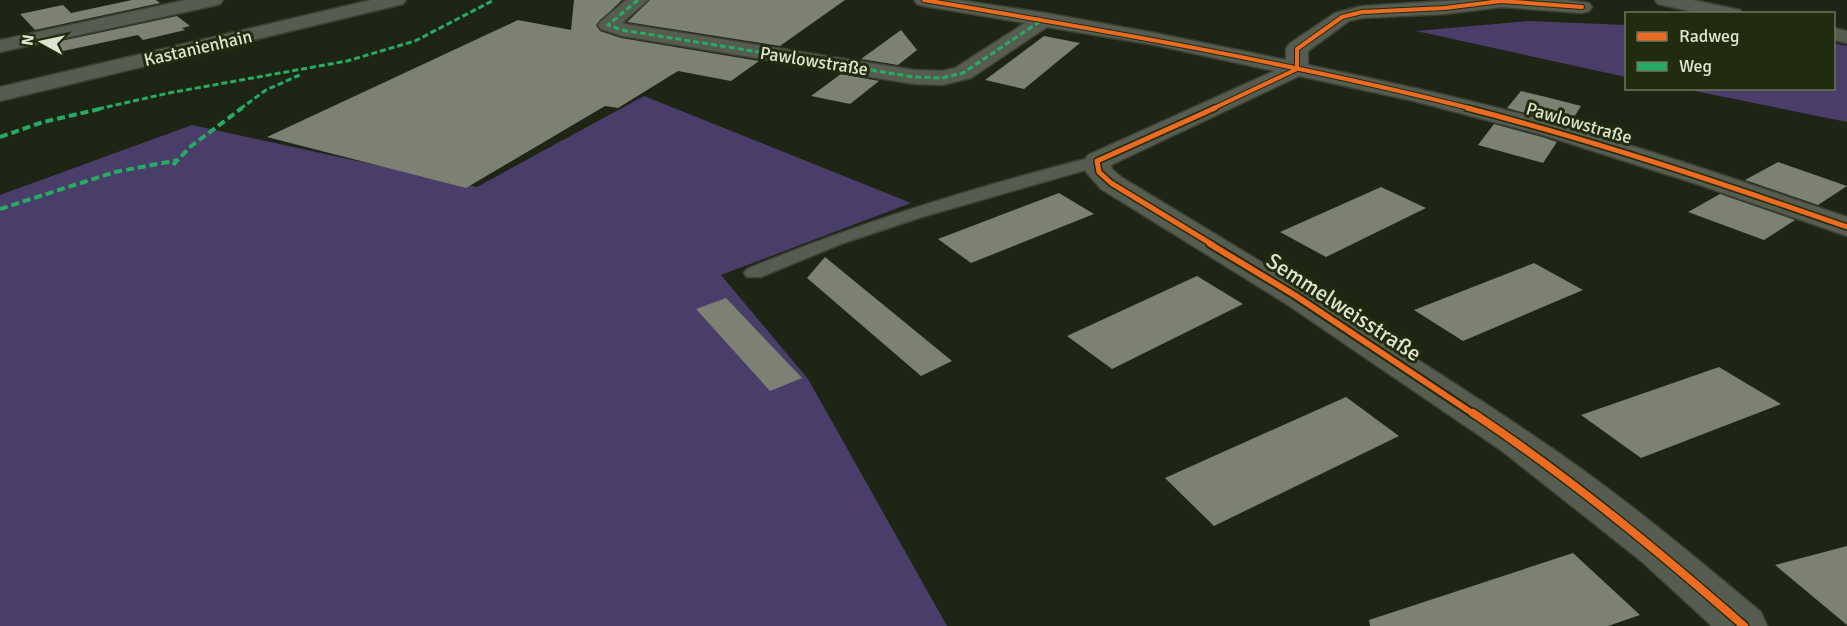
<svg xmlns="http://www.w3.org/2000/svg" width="1847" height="626" font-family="Signika,sans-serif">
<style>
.green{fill:#493e6a}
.building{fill:#7c8173}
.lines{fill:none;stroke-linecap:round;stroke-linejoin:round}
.lane-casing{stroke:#3b4134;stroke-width:3}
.street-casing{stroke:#3b4134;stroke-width:3}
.lane{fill:#565c4f;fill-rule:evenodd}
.street{fill:#565c4f;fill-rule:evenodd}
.quiet-far1{stroke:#26ab63;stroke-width:3;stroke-dasharray:6 3;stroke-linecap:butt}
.quiet{stroke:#26ab63;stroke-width:4;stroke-dasharray:8 4;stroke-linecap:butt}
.cycleway-far3-casing{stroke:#212b0e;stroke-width:6}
.cycleway-far2-casing{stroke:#212b0e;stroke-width:8}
.cycleway-far1-casing{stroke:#212b0e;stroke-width:10}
.cycleway-casing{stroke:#212b0e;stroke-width:11}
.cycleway-far3{stroke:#ed6a23;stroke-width:4}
.cycleway-far2{stroke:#ed6a23;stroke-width:5}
.cycleway-far1{stroke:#ed6a23;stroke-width:6}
.cycleway{stroke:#ed6a23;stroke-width:8}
.labels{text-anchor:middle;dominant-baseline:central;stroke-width:6;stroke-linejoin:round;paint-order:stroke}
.far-street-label{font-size:18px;fill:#dde4d2;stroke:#212b0e}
.street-label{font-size:22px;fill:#dde4d2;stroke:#212b0e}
</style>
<rect width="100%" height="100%" fill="#1f2514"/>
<path class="green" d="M 1529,21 L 1626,25 L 1626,77 L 1416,31 Z
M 1834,43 L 1847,46 L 1847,122 L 1685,89 L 1834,88 Z
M 644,96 L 911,203 L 721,275 L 808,379 L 947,626 L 0,626 L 0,195 L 192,125 L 477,187 Z"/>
<path class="building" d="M 132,0 L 156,0 L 160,3 L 35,30 L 20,14 L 63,5 L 71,13 Z
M 574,0 L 622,0 L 596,25 L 600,31 L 621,38 L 759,61 L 731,81 L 678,71 L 618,108 L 605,106 L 466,188 L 267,137 L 518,20 L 571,30 Z
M 650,0 L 845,0 L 780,46 L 627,22 Z
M 177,16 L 190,26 L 182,28 L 185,30 L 143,40 L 138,35 L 54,53 L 47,44 Z
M 901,30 L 917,50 L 898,65 L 861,59 Z
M 1044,36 L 1080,43 L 1024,89 L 985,80 Z
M 841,74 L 879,81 L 850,104 L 811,96 Z
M 1521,91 L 1550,98 L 1581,106 L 1569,125 L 1507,108 Z
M 1494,124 L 1542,137 L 1557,142 L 1543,163 L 1478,145 Z
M 1778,162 L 1847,186 L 1818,205 L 1745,180 Z
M 1381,187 L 1426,208 L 1326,257 L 1280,232 Z
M 1059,193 L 1094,214 L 971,263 L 938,239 Z
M 1720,194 L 1795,220 L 1764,240 L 1688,212 Z
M 825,257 L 952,361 L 921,376 L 807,278 Z
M 1534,263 L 1583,290 L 1463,341 L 1414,310 Z
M 1197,276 L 1243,304 L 1112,369 L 1067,336 Z
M 726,298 L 802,378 L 770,391 L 696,309 Z
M 1719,367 L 1781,404 L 1641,458 L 1581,415 Z
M 1346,397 L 1399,436 L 1214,526 L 1165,478 Z
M 1847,546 L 1847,625 L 1775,565 Z
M 1573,553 L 1640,615 L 1608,626 L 1370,626 L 1369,620 Z"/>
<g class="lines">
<g class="lane-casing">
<path id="lane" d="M 1097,156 L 1103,157 L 1105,161 L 1103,165 L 922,217 L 841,244 L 761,277 L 747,277 L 744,273 L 747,269 C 860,222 978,186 1097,156 Z"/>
</g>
<g class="street-casing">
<path id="street" d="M 186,0 L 223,0 L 220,4 L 213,6 L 0,52 L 0,40 Z
M 371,0 L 406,0 L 403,4 L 0,101 L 0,87 Z
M 626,0 L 648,0 L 622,23 L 626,24 L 914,70 L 942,71 L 955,68 L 1025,23 L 924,6 L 917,4 L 914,0 L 959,0 L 1045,13 L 1155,33 L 1286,60 L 1286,49 L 1289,44 L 1335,13 L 1362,6 L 1462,0 L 1566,0 L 1589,3 L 1592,7 L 1589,11 L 1582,13 L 1501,7 L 1445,14 L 1362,18 L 1349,21 L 1308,51 L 1308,65 C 1393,83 1477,101 1561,125 C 1657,152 1752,185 1847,217 L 1847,236 L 1697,184 L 1543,135 L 1414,101 L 1299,76 L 1111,165 L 1112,169 L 1121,177 C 1258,260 1395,342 1528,432 C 1610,486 1686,549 1761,612 L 1767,626 L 1712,626 L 1640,560 L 1502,451 L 1285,303 L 1101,189 L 1086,172 L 1084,161 L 1088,155 L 1274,71 L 1155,45 L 1047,27 L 971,78 L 942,85 L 914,84 L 622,36 L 601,29 L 598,25 L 601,21 Z
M 1655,0 L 1693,0 L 1740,10 L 1743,14 L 1702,14 L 1658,4 Z
M 1834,28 L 1847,31 L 1847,43 L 1834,40 Z"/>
</g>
<use href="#lane" class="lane"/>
<use href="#street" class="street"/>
<path class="quiet-far1" d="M 638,0 L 608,25 L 622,30 L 914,77 L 942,78 L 963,73 L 1042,20
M 98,109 L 169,93 L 347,61 L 415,41 L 494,0
M 240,109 L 266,90 L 302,74"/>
<path class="quiet" d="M 0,137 L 43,122 L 104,108
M 173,165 L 190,147 L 242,108
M 0,209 L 115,172 L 178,160"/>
<g class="cycleway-far3-casing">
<path id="cycleway-far3" d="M 924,0 C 1108,31 1292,63 1473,109
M 1212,109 L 1297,69 L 1297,49 L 1342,17 L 1362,12 L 1445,8 L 1501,1 L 1582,7"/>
</g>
<g class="cycleway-far2-casing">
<path id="cycleway-far2" d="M 1467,108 C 1596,141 1721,183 1847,227
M 1213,245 L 1111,183 L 1099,172 L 1097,161 L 1215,108"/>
</g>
<g class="cycleway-far1-casing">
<path id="cycleway-far1" d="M 1210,244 L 1296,296 L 1475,415"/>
</g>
<g class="cycleway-casing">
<path id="cycleway" d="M 1473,413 C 1569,477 1657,550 1744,626"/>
</g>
<use href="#cycleway-far3" class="cycleway-far3"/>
<use href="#cycleway-far2" class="cycleway-far2"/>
<use href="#cycleway-far1" class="cycleway-far1"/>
<use href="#cycleway" class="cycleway"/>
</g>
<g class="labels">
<g class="far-street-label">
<text transform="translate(198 48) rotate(-13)">Kastanienhain</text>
<text transform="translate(814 61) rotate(9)">Pawlowstraße</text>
<text transform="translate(1579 123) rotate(16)">Pawlowstraße</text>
</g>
<g class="street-label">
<text transform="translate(1344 307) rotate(33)">Semmelweisstraße</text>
</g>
</g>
<rect x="1625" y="12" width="210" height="78" fill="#212b0e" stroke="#6c755c" stroke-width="1.5"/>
<rect x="1637" y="32" width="30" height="9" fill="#ed6a23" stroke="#6c755c" stroke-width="1.5"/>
<text x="1679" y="42" font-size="18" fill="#dde4d2">Radweg</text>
<rect x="1637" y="62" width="30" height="9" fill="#26ab63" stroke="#6c755c" stroke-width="1.5"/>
<text x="1679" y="72" font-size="18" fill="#dde4d2">Weg</text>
<g transform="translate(42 42) rotate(278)" stroke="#212b0e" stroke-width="4.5" paint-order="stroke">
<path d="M0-4.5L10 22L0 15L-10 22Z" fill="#dde4d2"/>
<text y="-9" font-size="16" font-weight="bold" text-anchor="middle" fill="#dde4d2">N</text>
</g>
</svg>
